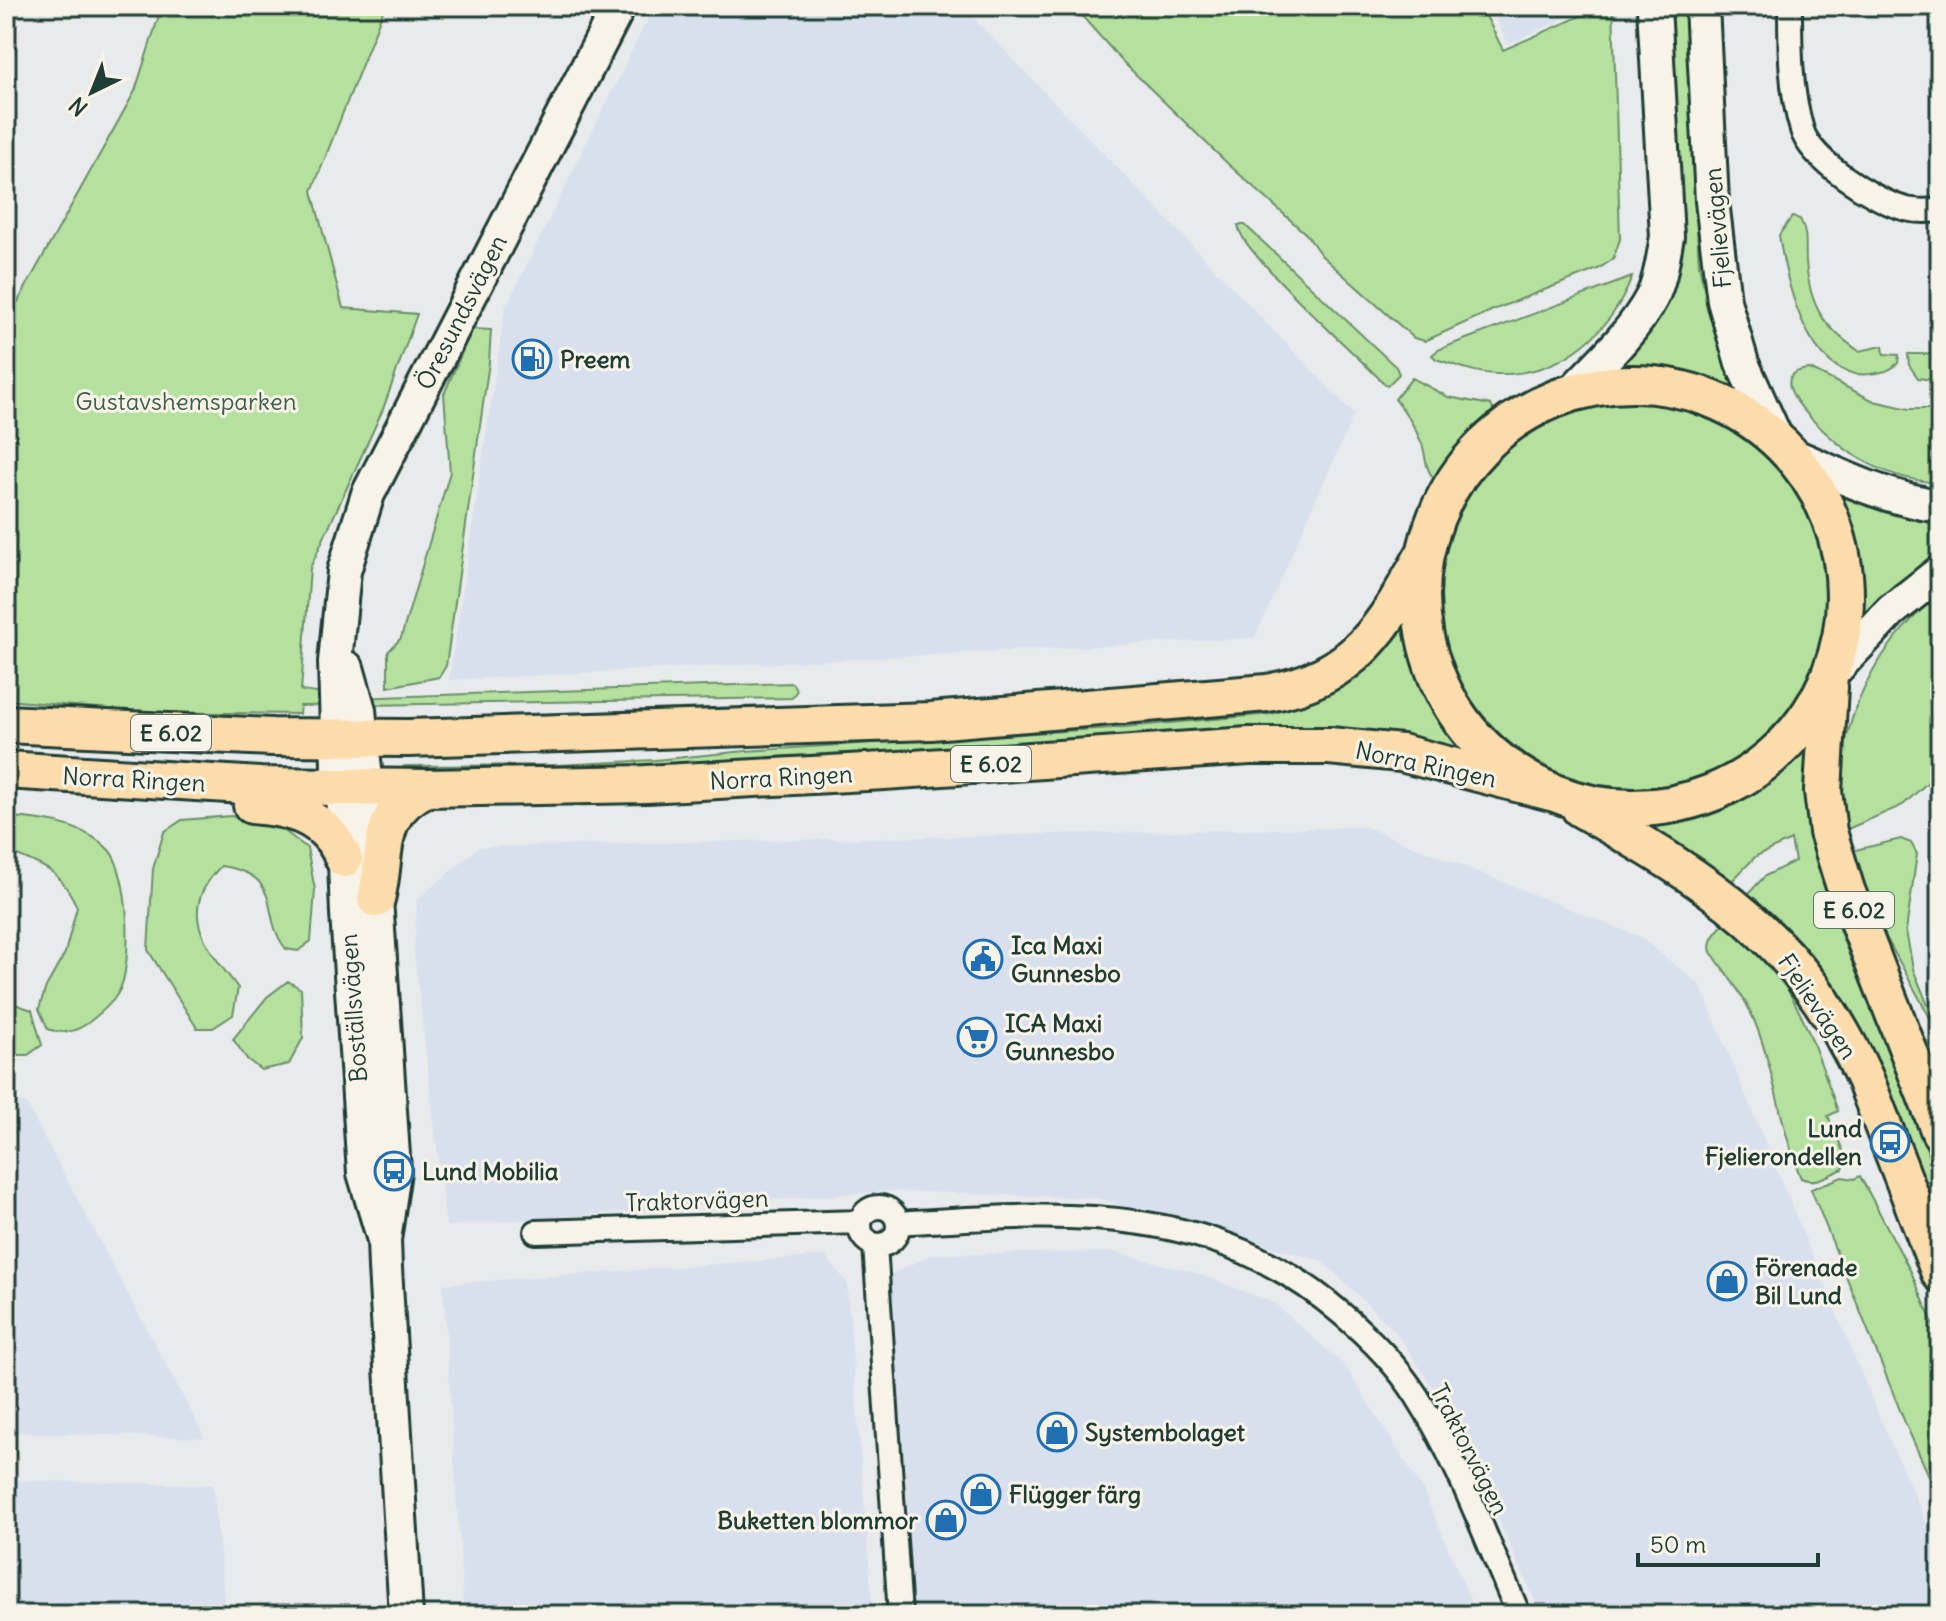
<svg xmlns="http://www.w3.org/2000/svg" width="1946" height="1621" font-family="Delius,sans-serif">
<style>
.built{fill:#d8e0ee}
.green{fill:#b5e19f;stroke:#6a8f6a;stroke-width:2}
.lines{fill:none;stroke-linecap:round;stroke-linejoin:round}
.street-casing{stroke:#1f3d34;stroke-width:28}
.secondary-casing{stroke:#1f3d34;stroke-width:38}
.primary-casing{stroke:#1f3d34;stroke-width:42}
.street{stroke:#f7f3e8;stroke-width:22}
.secondary{stroke:#f7f3e8;stroke-width:32}
.primary{stroke:#fddcac;stroke-width:36}
.labels{text-anchor:middle;dominant-baseline:central;stroke-width:6;stroke-linejoin:round;paint-order:stroke}
.shield{fill:#f7f3e8;stroke:#60746a;stroke-width:2}
.shield-label{font-size:22px;font-weight:bold;fill:#1f3d34}
.street-label{font-size:24px;fill:#1f3d34;stroke:#f7f3e8}
.poi-label{font-size:24px;font-weight:bold;fill:#1f3d34;stroke:#f7f3e8;text-anchor:start}
.park-label{font-size:24px;fill:#3d5e49;stroke:#f7f3e8}
</style>
<rect width="100%" height="100%" fill="#e9eaeb"/>
<filter id="ink" filterUnits="userSpaceOnUse"><feTurbulence type="fractalNoise" baseFrequency=".0125" numOctaves="2"/><feDisplacementMap in="SourceGraphic" scale="16" xChannelSelector="R" yChannelSelector="G"/><feConvolveMatrix kernelMatrix="1 2 1 2 8 2 1 2 1" color-interpolation-filters="sRGB"/></filter>
<g filter="url(#ink)">
<path class="built" d="M 654,6 L 965,6 L 980,25 L 1354,414 L 1255,638 L 449,680 L 505,309 Z
M 1490,6 L 1592,6 L 1508,44 Z
M 1366,827 L 1640,937 L 1700,985 L 1881,1421 L 1940,1552 L 1940,1615 L 1541,1615 L 1452,1415 L 1396,1332 L 1331,1269 L 1322,1261 L 1096,1198 L 888,1191 L 446,1226 L 414,952 L 417,900 L 479,847 Z
M 1940,871 L 1940,1001 L 1926,964 Z
M 6,1101 L 26,1103 L 205,1438 L 6,1432 Z
M 1114,1252 L 1194,1272 L 1274,1303 L 1344,1365 L 1423,1490 L 1477,1615 L 914,1615 L 888,1276 L 932,1254 Z
M 825,1256 L 847,1282 L 873,1615 L 464,1615 L 443,1284 Z
M 6,1480 L 213,1485 L 226,1615 L 6,1615 Z"/>
<path class="green" d="M 162,6 L 385,6 L 312,191 L 343,308 L 417,314 L 383,409 L 310,568 L 301,691 L 355,698 L 792,683 L 797,690 L 792,698 L 300,706 L 299,714 L 143,712 L 6,700 L 6,323 L 135,91 Z
M 1073,6 L 1481,6 L 1503,50 L 1592,11 L 1592,6 L 1613,6 L 1620,239 L 1613,259 L 1598,269 L 1493,310 L 1425,341 L 1414,338 L 1321,255 L 1306,234 L 1227,163 L 1122,61 Z
M 1669,6 L 1685,6 L 1699,265 L 1713,328 L 1738,385 L 1732,389 C 1710,377 1684,369 1659,367 C 1646,366 1635,371 1623,363 L 1653,328 L 1668,298 L 1678,269 L 1681,223 Z
M 1792,217 L 1800,219 C 1808,234 1805,245 1806,262 C 1810,306 1822,326 1859,351 L 1883,346 L 1884,354 L 1899,355 L 1898,363 C 1889,372 1883,372 1870,374 C 1808,382 1786,281 1779,235 Z
M 1238,225 L 1245,225 L 1396,367 L 1399,374 L 1387,386 C 1347,346 1304,309 1266,266 C 1256,255 1241,240 1238,225 Z
M 1632,277 C 1611,332 1564,373 1503,374 C 1480,375 1458,366 1436,359 L 1432,355 L 1438,350 L 1458,342 Z
M 472,329 L 491,330 L 489,362 L 446,666 L 439,677 L 388,687 L 388,652 L 401,638 L 450,472 L 444,394 Z
M 1908,354 L 1940,354 L 1940,381 L 1918,378 L 1909,365 Z
M 1810,369 L 1874,401 L 1909,409 L 1940,409 L 1940,483 C 1910,481 1883,473 1857,457 C 1838,446 1750,373 1810,369 Z
M 1412,378 L 1448,397 L 1491,405 L 1494,411 L 1452,453 L 1435,479 C 1425,471 1426,455 1422,444 C 1415,427 1406,412 1395,399 Z
M1439 592a196 196 0 1 1 392 0a196 196 0 1 1-392 0Z
M 1842,493 L 1940,519 L 1940,556 L 1894,585 L 1861,621 C 1865,576 1854,536 1842,493 Z
M 1940,594 L 1940,771 L 1903,805 L 1843,831 C 1829,739 1868,651 1940,594 Z
M 1405,628 L 1408,630 C 1418,675 1437,714 1468,748 L 1465,752 L 1398,735 L 1320,728 L 784,763 L 397,774 L 399,769 L 405,766 L 557,765 L 655,760 L 746,751 L 1113,728 L 1272,714 L 1314,701 L 1345,686 L 1374,663 Z
M 1801,751 L 1804,750 L 1807,754 C 1800,852 1841,934 1877,1023 C 1899,1076 1919,1130 1940,1183 L 1940,1221 C 1909,1140 1883,1053 1832,982 C 1808,949 1778,922 1747,895 L 1765,876 L 1795,861 L 1791,840 L 1756,856 L 1731,882 L 1702,860 L 1648,829 L 1652,823 C 1715,815 1755,794 1801,751 Z
M 231,816 L 275,824 L 307,848 L 315,890 L 311,941 L 298,951 L 286,949 C 258,914 287,876 221,866 C 175,912 206,946 238,988 L 233,1015 L 213,1028 L 197,1028 L 148,950 L 153,869 L 164,832 L 182,820 Z
M 6,817 C 39,818 85,824 109,850 C 129,872 134,968 118,993 C 111,1005 99,1014 88,1023 C 75,1032 63,1035 48,1029 L 39,1009 L 46,987 L 65,953 L 77,907 C 62,874 50,868 17,855 L 6,859 Z
M 1901,839 L 1911,843 L 1917,854 L 1906,931 L 1913,969 L 1932,1015 L 1934,1025 L 1863,895 L 1847,852 Z
M 1726,921 C 1744,938 1764,954 1778,975 C 1806,1015 1821,1065 1838,1111 L 1828,1116 L 1847,1160 L 1843,1169 C 1830,1174 1815,1185 1801,1178 C 1779,1125 1774,1064 1751,1013 C 1741,991 1725,972 1711,952 C 1707,939 1718,931 1726,921 Z
M 288,981 L 301,989 L 303,1038 L 289,1064 L 261,1070 L 247,1059 L 233,1039 L 267,997 Z
M 6,1001 L 32,1010 L 42,1045 L 28,1055 L 6,1055 Z
M 1860,1176 L 1912,1274 L 1940,1340 L 1940,1500 L 1906,1425 L 1811,1189 L 1842,1177 L 1854,1179 Z"/>
<g class="lines">
<g class="street-casing">
<path id="street" d="M 1790,6 C 1790,47 1790,91 1802,130 C 1811,160 1873,200 1903,208 C 1915,212 1928,211 1940,210
M860 1226a19 19 0 1 1 38 0a19 19 0 1 1-38 0Z
M 898,1223 C 1062,1213 1209,1199 1342,1314 C 1370,1338 1396,1364 1416,1395 C 1458,1460 1488,1544 1519,1615
M 536,1232 L 860,1222
M 875,1245 L 900,1615"/>
</g>
<g class="secondary-casing">
<path id="secondary" d="M 1702,6 L 1712,201 L 1724,301 L 1742,363 L 1777,440
M 1572,392 C 1600,363 1633,333 1652,297 C 1661,279 1663,257 1667,237 L 1654,6
M 1791,454 C 1840,476 1886,499 1940,506
M 347,668 L 359,710 L 367,789 L 369,879 L 376,899 L 394,1171 L 384,1240 L 385,1268 L 406,1615
M 1832,673 L 1891,611 L 1940,572
M 384,1240 L 364,1173 L 347,913 L 342,788 L 338,766 L 335,662 L 344,571 L 368,494 L 619,6"/>
</g>
<g class="primary-casing">
<path id="primary" d="M1421 596a212 212 0 1 1 424 0a212 212 0 1 1-424 0Z
M 1829,687 L 1823,791 L 1828,832 L 1846,890 L 1940,1132
M 6,724 L 272,737 L 408,738 L 931,721 L 1267,693 C 1357,678 1385,625 1426,551
M 6,770 L 260,786 L 426,788 L 646,784 L 884,771 L 1249,746 L 1329,746 L 1401,753 L 1551,792
M 252,805 C 292,808 327,817 344,859
M 1580,808 C 1710,882 1800,937 1865,1079 L 1940,1273
M 376,899 C 388,853 373,814 426,788"/>
</g>
<use href="#street" class="street"/>
<use href="#secondary" class="secondary"/>
<use href="#primary" class="primary"/>
</g>
</g>
<defs>
<g id="fuel-ring" transform="scale(2)"><circle r="9.5" fill="#f7f3e8" stroke="#1f6fb2" stroke-width="1.5"/><path d="M-5.5-6h7V0h2V4h1.3V-2.5L3-4.5l.8-.8L6-3V5H2.5V1h-1V6h-7ZM-4.2-4.7v3.2H.2V-4.7Z" fill="#1f6fb2"/></g>
<g id="civic-ring" transform="scale(2)"><circle r="9.5" fill="#f7f3e8" stroke="#1f6fb2" stroke-width="1.5"/><path d="M-.6-6.5H3V-4.5H.6V-3L4-1V1h2V6H-6V1h2V-1L-.6-3ZM-1.2 2.5V6h2.4V2.5Z" fill="#1f6fb2"/></g>
<g id="supermarket-ring" transform="scale(2)"><circle r="9.5" fill="#f7f3e8" stroke="#1f6fb2" stroke-width="1.5"/><path d="M-6-5.5h2.5l.6 2H6L4.5 2H-2.5L-4.4-4H-6ZM-1.5 3.2a1.3 1.3 0 1 0 .1 0ZM3 3.2a1.3 1.3 0 1 0 .1 0Z" fill="#1f6fb2"/></g>
<g id="bus-ring" transform="scale(2)"><circle r="9.5" fill="#f7f3e8" stroke="#1f6fb2" stroke-width="1.5"/><path d="M-5-6H5V4H4V6H2V4H-2V6H-4V4H-5ZM-3.5-4V0h7V-4ZM-3.5 1.2v1.5H-2V1.2ZM2 1.2v1.5H3.5V1.2Z" fill="#1f6fb2"/></g>
<g id="shop-ring" transform="scale(2)"><circle r="9.5" fill="#f7f3e8" stroke="#1f6fb2" stroke-width="1.5"/><path d="M-5-2.5h2.3a2.7 3.5 0 0 1 5.4 0H5L5.5 6h-11ZM-1.5-2.5h3a1.5 2.3 0 0 0-3 0Z" fill="#1f6fb2"/></g>
</defs>
<g fill-rule="evenodd">
<use href="#fuel-ring" x="532" y="359"/>
<use href="#civic-ring" x="983" y="959"/>
<use href="#supermarket-ring" x="977" y="1037"/>
<use href="#bus-ring" x="1890" y="1142"/>
<use href="#bus-ring" x="394" y="1171"/>
<use href="#shop-ring" x="1727" y="1281"/>
<use href="#shop-ring" x="1057" y="1432"/>
<use href="#shop-ring" x="981" y="1494"/>
<use href="#shop-ring" x="946" y="1520"/>
</g>
<g class="labels">
<g class="shield">
<rect x="131" y="715" width="80" height="36" rx="6"/>
<rect x="951" y="746" width="80" height="36" rx="6"/>
<rect x="1814" y="892" width="80" height="36" rx="6"/>
</g>
<g class="shield-label">
<text x="171" y="733">E 6.02</text>
<text x="991" y="764">E 6.02</text>
<text x="1854" y="910">E 6.02</text>
</g>
<g class="street-label">
<text transform="translate(1717 228) rotate(-95)">Fjelievägen</text>
<text transform="translate(461 312) rotate(-63)">Öresundsvägen</text>
<text transform="translate(1426 764) rotate(12)">Norra Ringen</text>
<text transform="translate(781 777) rotate(-3)">Norra Ringen</text>
<text transform="translate(134 779) rotate(3)">Norra Ringen</text>
<text transform="translate(1818 1006) rotate(56)">Fjelievägen</text>
<text transform="translate(353 1008) rotate(-94)">Boställsvägen</text>
<text transform="translate(697 1200) rotate(-2)">Traktorvägen</text>
<text transform="translate(1470 1449) rotate(63)">Traktorvägen</text>
</g>
<g class="poi-label">
<text x="560" y="359">Preem</text>
<text x="1011" y="945">Ica Maxi<tspan x="1011" dy="28">Gunnesbo</tspan></text>
<text x="1005" y="1023">ICA Maxi<tspan x="1005" dy="28">Gunnesbo</tspan></text>
<text x="1862" y="1128" text-anchor="end">Lund<tspan x="1862" dy="28">Fjelierondellen</tspan></text>
<text x="422" y="1171">Lund Mobilia</text>
<text x="1755" y="1267">Förenade<tspan x="1755" dy="28">Bil Lund</tspan></text>
<text x="1085" y="1432">Systembolaget</text>
<text x="1009" y="1494">Flügger färg</text>
<text x="918" y="1520" text-anchor="end">Buketten blommor</text>
</g>
<g class="park-label">
<text x="186" y="401">Gustavshemsparken</text>
</g>
</g>
<rect width="1946" height="1621" fill="none" stroke="#f7f3e8" stroke-width="32"/>
<rect x="16" y="16" width="1914" height="1589" fill="none" stroke="#1f3d34" stroke-width="3" filter="url(#ink)"/>
<g transform="translate(92 92) rotate(223)" stroke="#f7f3e8" stroke-width="6" paint-order="stroke">
<path d="M0-6L14 30L0 20L-14 30Z" fill="#1f3d34"/>
<text y="-12" font-size="22" font-weight="bold" text-anchor="middle" fill="#1f3d34">N</text>
</g>
<path d="M1638 1553v12h180v-12" fill="none" stroke="#1f3d34" stroke-width="4"/>
<text x="1650" y="1553" font-size="24" fill="#1f3d34" stroke="#f7f3e8" stroke-width="6" paint-order="stroke">50 m</text>
</svg>
